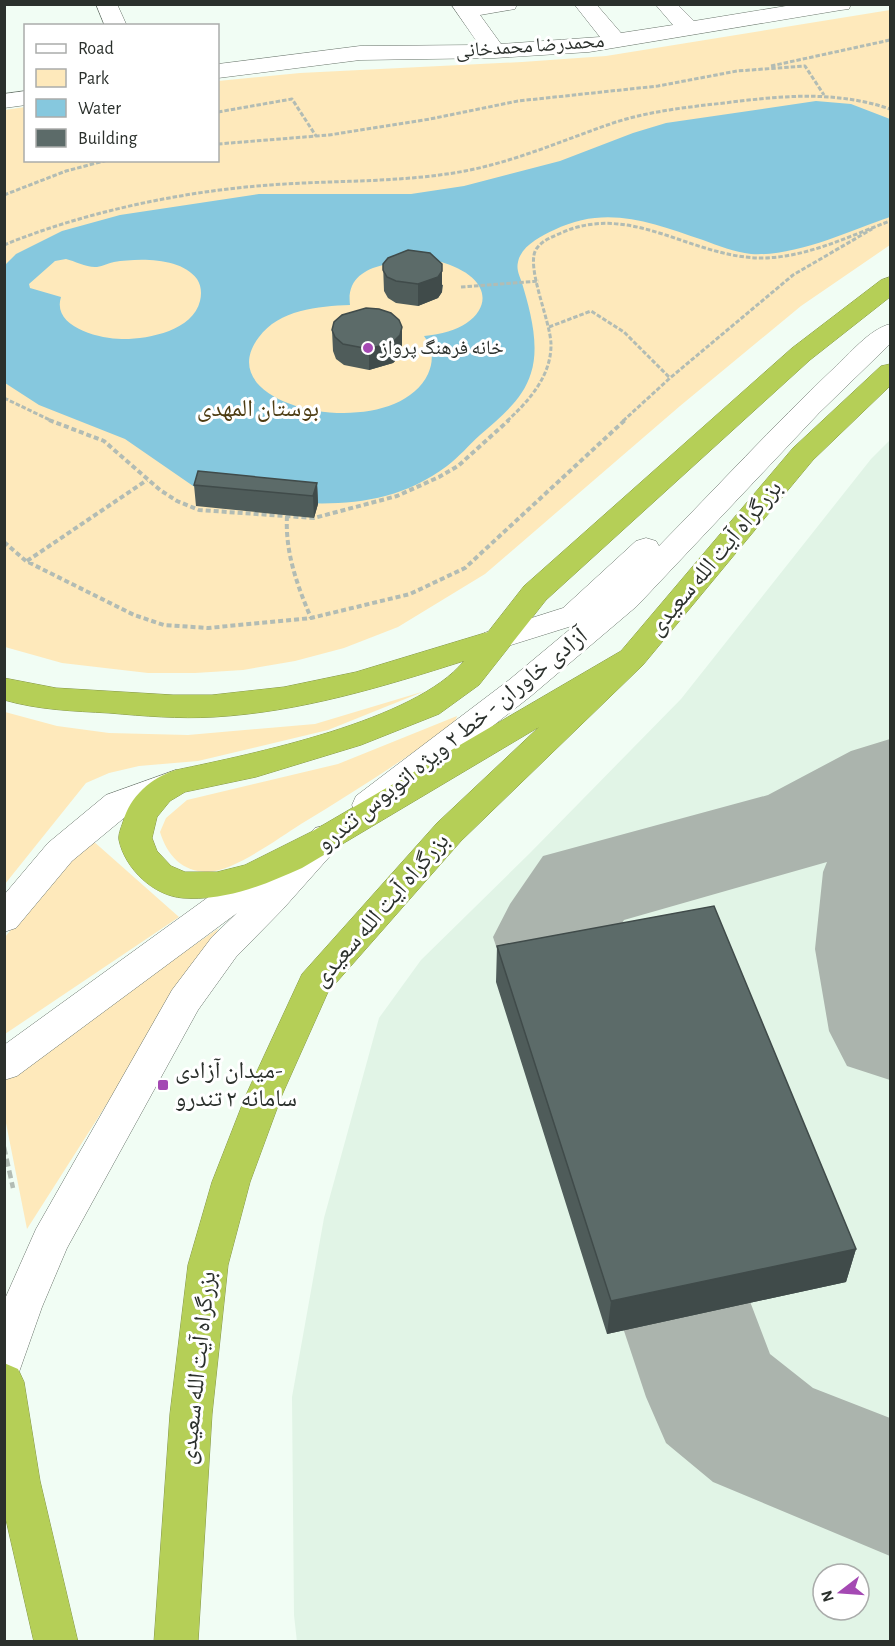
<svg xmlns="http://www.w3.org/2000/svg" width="895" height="1646" font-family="'Alegreya Sans','Noto Naskh Arabic',sans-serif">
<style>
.built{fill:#e1f4e6;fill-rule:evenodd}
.green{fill:#fee9bb}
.water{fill:#86c8de;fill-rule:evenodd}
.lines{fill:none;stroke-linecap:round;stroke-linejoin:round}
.taxiway{fill:#abb4ad;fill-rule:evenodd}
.minor-casing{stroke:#68736a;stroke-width:1}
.highway-casing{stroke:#859748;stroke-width:1}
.path-far2{stroke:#b2bcb4;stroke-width:3;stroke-dasharray:4.5 2;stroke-linecap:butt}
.path-far1{stroke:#b2bcb4;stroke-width:4;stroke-dasharray:5 3;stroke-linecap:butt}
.path{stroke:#b2bcb4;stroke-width:4.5;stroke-dasharray:8 4;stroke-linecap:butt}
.minor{fill:#fff;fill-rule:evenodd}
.highway{fill:#b5cf57;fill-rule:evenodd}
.wall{fill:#4f5c5a}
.shaded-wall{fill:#404b4a}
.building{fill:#5c6b69;stroke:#404b4a;stroke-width:1.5}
.poi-dot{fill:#a449b3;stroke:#fff;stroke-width:2}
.labels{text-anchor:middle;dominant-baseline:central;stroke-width:6;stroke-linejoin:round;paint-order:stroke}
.far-street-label{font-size:20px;fill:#2b302c;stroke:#fff}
.far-poi-label{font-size:20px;fill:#2b302c;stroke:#fff;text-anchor:start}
.park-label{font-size:24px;fill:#4d3c12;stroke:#fff}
.street-label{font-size:24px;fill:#2b302c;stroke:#fff}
.poi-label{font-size:24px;fill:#2b302c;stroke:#fff;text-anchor:start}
</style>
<rect width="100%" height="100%" fill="#f1fdf4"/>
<path class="built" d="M 890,440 L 890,1641 L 297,1642 L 294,1615 L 292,1397 L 324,1218 L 379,1018 L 421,960 L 530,853 L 681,699 L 871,459 ZM 823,1574 L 859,1574 L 859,1610 L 823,1610 Z"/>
<path class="green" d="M 890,10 L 890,245 L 801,306 L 680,406 L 485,574 L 398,627 L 344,648 L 295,661 L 243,670 L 195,673 L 148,673 L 62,663 L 5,647 L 5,110 L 25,107 L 26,160 L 218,160 L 218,81 L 300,73 L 522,62 L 606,56 Z
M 425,691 L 328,730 L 198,761 L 139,766 L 109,773 L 86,783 L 5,884 L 5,712 L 57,726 L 109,733 L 188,735 L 315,724 Z
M 457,716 L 454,725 C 404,759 353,793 301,824 C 279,838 234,871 208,872 C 182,872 167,855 160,832 L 166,818 L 187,800 L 338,764 Z
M 92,840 L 179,917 L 5,1034 L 5,937 L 49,883 Z
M 219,928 L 27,1229 L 5,1118 L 4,1076 Z"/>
<path class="water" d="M 816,101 L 851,104 L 890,119 L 890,217 C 849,231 795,257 751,254 C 734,252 719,246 703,240 C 652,223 607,204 554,230 C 541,236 521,246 518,262 C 516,270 520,276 522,283 C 530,310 540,345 531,373 C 523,400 500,417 480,435 C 469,445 459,457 447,466 C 375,520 292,502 210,494 L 196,488 L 125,439 L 39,405 L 5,383 L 5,265 L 16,254 L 62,231 L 120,215 L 259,194 L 411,194 L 464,186 L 560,161 L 633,133 L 666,123 ZM 66,259 C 75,261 87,268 97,267 C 103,266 109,263 114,262 C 138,258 181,257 197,279 C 201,285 202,293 200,301 C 193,330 150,339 124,339 C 103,340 51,328 61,297 L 30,288 L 29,284 L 55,261 ZM 438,261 C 510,281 487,332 424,336 C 433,348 434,361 428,374 C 394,446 204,409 259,337 C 279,310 318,306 350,305 C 344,258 408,262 438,261 Z"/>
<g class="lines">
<path class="taxiway" d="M 890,739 L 890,1080 L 847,1066 L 829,1031 L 815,949 L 823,872 L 827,862 L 624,920 L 612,939 L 770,1354 L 813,1388 L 890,1418 L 890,1556 L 713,1482 L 666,1443 L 646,1397 L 493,937 L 510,904 L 543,856 L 768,795 L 851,751 Z"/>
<g class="minor-casing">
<path id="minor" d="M 96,4 L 117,4 L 127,26 L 105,26 Z
M 451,4 L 517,4 L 515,9 L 480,15 L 501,44 L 600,37 L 574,4 L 596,4 L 621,33 L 673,25 L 655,4 L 677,4 L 694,21 L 798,4 L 851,4 L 849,9 L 841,10 L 589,52 L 495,58 L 360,60 L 218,78 L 218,64 L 360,46 L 479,45 Z
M 26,91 L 26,105 L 4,108 L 4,94 Z
M 890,324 L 890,344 L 819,413 L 637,606 L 531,696 L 380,814 L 368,817 L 356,814 L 352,805 L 356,796 L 509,680 L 575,625 L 495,650 L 484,647 L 480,640 L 484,633 L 563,608 L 636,541 L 646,538 L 656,541 L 659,546 C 717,487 773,426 833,369 C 850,354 868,330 890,324 Z
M 176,770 L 187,774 L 192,782 L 187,790 L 130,813 L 72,861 L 16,928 L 4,932 L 4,895 L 48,843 L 106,795 Z
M 327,825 L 339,828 L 344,837 L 339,846 L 283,909 L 236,957 L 198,1010 L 67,1248 L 42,1307 L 18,1375 L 4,1380 L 4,1301 L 36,1229 L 172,990 L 212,937 L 237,913 L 17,1076 L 4,1080 L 4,1045 L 207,898 L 272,857 L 284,853 L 291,855 L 315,828 Z"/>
</g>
<g class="highway-casing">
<path id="highway" d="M 890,277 L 890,297 L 810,360 L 546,600 L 479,685 L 439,714 L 361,745 L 256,777 L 185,792 L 170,801 L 157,817 L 152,838 L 157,851 L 171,866 L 185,872 L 217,872 L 245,865 L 311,832 L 621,651 L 793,448 L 881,366 L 890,364 L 890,386 L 813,460 L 643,665 L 461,841 L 328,992 L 282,1095 L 250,1182 L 228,1265 L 212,1414 L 198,1642 L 154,1642 L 170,1414 L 188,1265 L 212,1182 L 246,1095 L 302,974 L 437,823 L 539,727 L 302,868 C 264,885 226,901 183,898 C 154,896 125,869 119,840 C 118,835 121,828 123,822 C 130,796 151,778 176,770 C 252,754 415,721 464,661 C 382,687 300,712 214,717 C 179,719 144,716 109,713 C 73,711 39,710 4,700 L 4,678 L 56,688 L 173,695 L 212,695 L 284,687 L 356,672 L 488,632 L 524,586 L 792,348 L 881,280 Z
M 4,1363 L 18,1369 L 24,1382 L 40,1481 L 78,1642 L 34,1642 L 4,1511 Z"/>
</g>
<path class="path-far2" d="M 771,66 L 890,40
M 218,112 L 292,99 L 316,136
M 218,144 L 329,135 L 430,119 L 518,101 L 658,86 L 737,71 L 805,66 L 824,95
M 4,195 L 66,171 L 108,160
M 4,245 C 84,212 184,191 270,185 C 335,180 400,183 465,171 C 517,161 566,139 616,122 C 651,111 688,107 724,103 C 781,96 834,90 890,109
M 461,287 L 539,281
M 549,327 L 591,311 L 624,332 L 670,378
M 4,398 L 52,421
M 507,421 C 529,401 551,376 551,345 C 551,321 524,264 537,248 C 543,240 552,237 561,233 C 632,201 692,259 764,258 C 807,257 850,236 890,221
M 623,421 L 670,378 L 793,275 L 872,229"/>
<path class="path-far1" d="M 49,420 L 104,441 L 160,490 L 177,501 L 199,510 L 314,518 L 397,496 L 439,477 L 458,466 L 509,420
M 287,516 C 285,552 297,585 311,618
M 4,542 L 26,561 L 134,615 L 164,625 L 208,628 L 311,618 L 410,594 L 465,568 L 625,420
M 27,561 L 147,480"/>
<path class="path" d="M 4,1147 L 13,1188"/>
<use href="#minor" class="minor"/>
<use href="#highway" class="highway"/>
</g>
<path class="wall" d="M 383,264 L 443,285 L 442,292 L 438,298 L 418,306 L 396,303 L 388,298 L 384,291 Z
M 332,330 L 402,348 L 400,356 L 393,363 L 369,370 L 344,365 L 336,359 L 333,351 Z
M 317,483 L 318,504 L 314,518 L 196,506 L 194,485 Z
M 497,946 L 856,1249 L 846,1282 L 607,1334 L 496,982 Z"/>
<path class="shaded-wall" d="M 442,264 L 442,292 L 438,298 L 418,306 L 418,284 Z
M 402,327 L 402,348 L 400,356 L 393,363 L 369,370 L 369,349 Z
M 317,483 L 318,504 L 314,518 L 313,496 Z
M 856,1249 L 846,1282 L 607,1334 L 611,1301 Z"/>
<path class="building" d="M 408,250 L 430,253 L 442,264 L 442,271 L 438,277 L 418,284 L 396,281 L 387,277 L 383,270 L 383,264 L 388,258 Z
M 366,308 L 379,309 L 391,313 L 399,320 L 402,327 L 400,335 L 393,342 L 369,349 L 343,344 L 335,337 L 332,330 L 334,322 L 342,315 Z
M 198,471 L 317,483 L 313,496 L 194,485 Z
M 714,906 L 856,1249 L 611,1301 L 497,946 Z"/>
<g class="poi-dot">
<circle cx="368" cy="348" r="6"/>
<rect x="157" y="1079" width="12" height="12" rx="3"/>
</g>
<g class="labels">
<g class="far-street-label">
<text transform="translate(530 46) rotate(-4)">محمدرضا محمدخانی</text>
</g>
<g class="far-poi-label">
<text x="380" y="348">خانه فرهنگ پرواز</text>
</g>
<g class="park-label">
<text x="258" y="409">بوستان المهدی</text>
</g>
<g class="street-label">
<text transform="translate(715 558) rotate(-50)">بزرگراه آیت الله سعیدی</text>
<text transform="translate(452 740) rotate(-39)">آزادی خاوران - خط ۲ ویژه اتوبوس تندرو</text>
<text transform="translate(381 910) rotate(-49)">بزرگراه آیت الله سعیدی</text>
<text transform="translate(198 1368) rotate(-84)">بزرگراه آیت الله سعیدی</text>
</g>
<g class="poi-label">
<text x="175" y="1071">میدان آزادی-<tspan x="175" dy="28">سامانه ۲ تندرو</tspan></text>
</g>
</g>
<rect width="895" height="1646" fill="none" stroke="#2b302c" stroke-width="12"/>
<rect x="24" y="24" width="195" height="138" fill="#ffffff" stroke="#aaacab" stroke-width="1.5"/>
<rect x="36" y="44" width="30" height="9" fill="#ffffff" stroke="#aaacab" stroke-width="1.5"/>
<text x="78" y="54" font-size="18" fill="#2b302c">Road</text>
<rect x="36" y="69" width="30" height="18" fill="#fee9bb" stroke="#aaacab" stroke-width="1.5"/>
<text x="78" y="84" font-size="18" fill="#2b302c">Park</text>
<rect x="36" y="99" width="30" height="18" fill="#86c8de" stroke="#aaacab" stroke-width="1.5"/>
<text x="78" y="114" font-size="18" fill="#2b302c">Water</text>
<rect x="36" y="129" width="30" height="18" fill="#5c6b69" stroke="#aaacab" stroke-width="1.5"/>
<text x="78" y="144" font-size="18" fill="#2b302c">Building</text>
<g transform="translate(841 1592) rotate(253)"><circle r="28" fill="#ffffff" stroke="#aaacab" stroke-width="1.5"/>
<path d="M0-4.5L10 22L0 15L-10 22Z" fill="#a449b3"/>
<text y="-9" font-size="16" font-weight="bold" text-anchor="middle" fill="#2b302c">N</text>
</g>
</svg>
